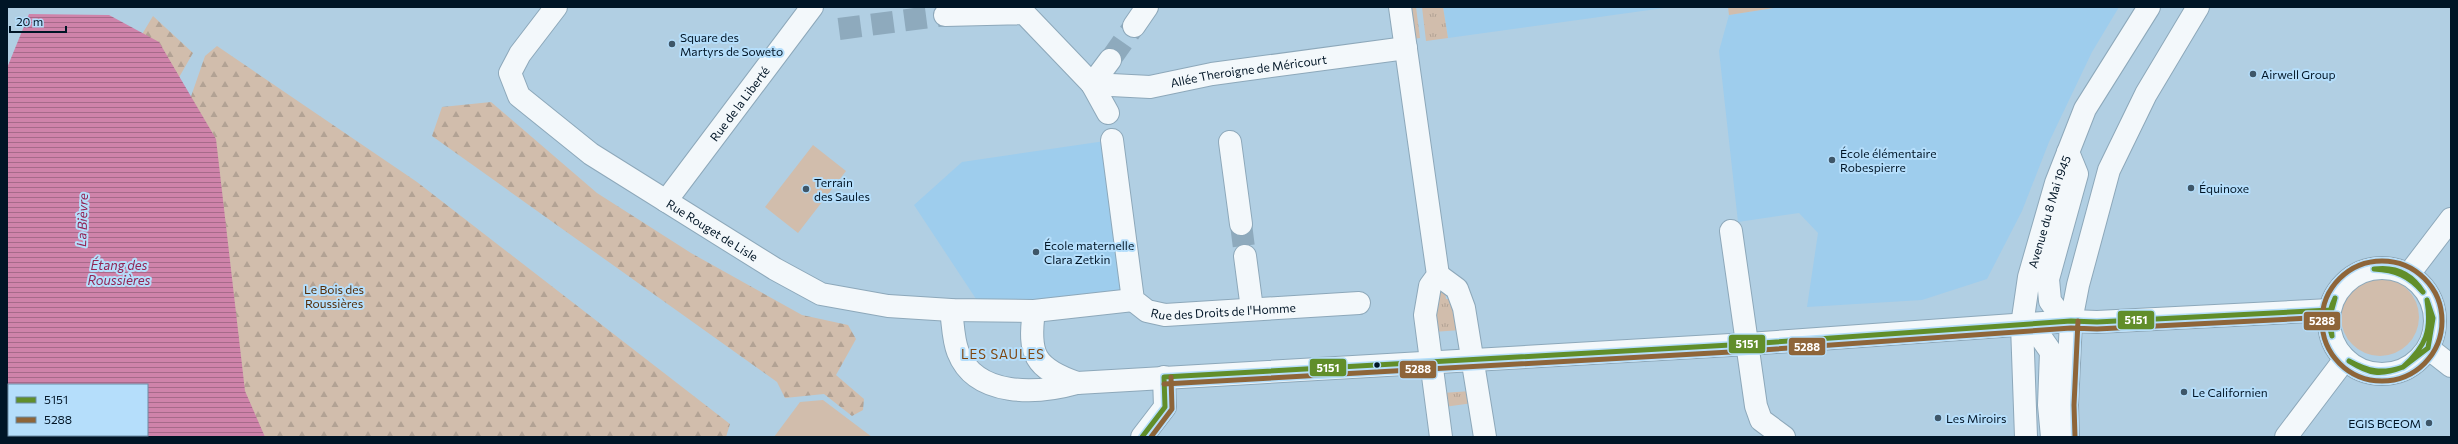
<svg xmlns="http://www.w3.org/2000/svg" width="2458" height="444" font-family="Commissioner,sans-serif">
<style>
.built{fill:#9ecded}
.grass{fill:url(#grass-tufts)}
.forest{fill:url(#forest-firs)}
.green{fill:#d1bdac}
.water{fill:url(#water-rules);fill-rule:evenodd}
.lines{fill:none;stroke-linecap:round;stroke-linejoin:round}
.minor-tunnel{stroke:#8eaabd;stroke-width:22;stroke-dasharray:22 11;stroke-linecap:butt}
.minor-casing{stroke:#8da8ba;stroke-width:24}
.major-casing{stroke:#8da8ba;stroke-width:24}
.minor{stroke:#f3f8fb;stroke-width:22}
.major{stroke:#f3f8fb;stroke-width:22}
.bus-1-casing{stroke:#b5defb;stroke-width:8}
.bus-2-casing{stroke:#b5defb;stroke-width:8}
.bus-1{stroke:#618e2a;stroke-width:5}
.bus-2{stroke:#8e6539;stroke-width:5}
.poi-dot{fill:#3e5668;stroke:#b5defb;stroke-width:1.5}
.bus-dot{fill:#001526;stroke:#b5defb;stroke-width:1.5}
.labels{text-anchor:middle;dominant-baseline:central;stroke-width:4;stroke-linejoin:round;paint-order:stroke}
.poi-label{font-size:12px;fill:#001526;stroke:#b5defb;text-anchor:start}
.street-label{font-size:12px;fill:#001526;stroke:#b5defb}
.park-label{font-size:12px;fill:#542c06;stroke:#b5defb}
.water-label{font-size:13px;font-style:italic;fill:#922454;stroke:#b5defb}
.neighbourhood-label{font-size:13px;letter-spacing:1px;fill:#7f4610;stroke:#b5defb}
.line-badge{stroke:#b5defb;stroke-width:1.5}
.badge-label{font-size:11px;text-anchor:middle;font-weight:bold;fill:#fff}
</style>
<defs>
<pattern id="grass-tufts" width="24" height="20" patternUnits="userSpaceOnUse"><rect width="24" height="20" fill="#d1bdac"/><path d="M3 7l-1-3M5 7V3M7 7l1-3M15 17l-1-3M17 17v-4M19 17l1-3" fill="none" stroke="#b2a294"/></pattern>
<pattern id="forest-firs" width="22" height="20" patternUnits="userSpaceOnUse"><rect width="22" height="20" fill="#d1bdac"/><path d="M5 1l3.5 6h-7zM16 11l3.5 6h-7z" fill="#b2a294"/></pattern>
<pattern id="water-rules" width="6" height="5" patternUnits="userSpaceOnUse"><rect width="6" height="5" fill="#cf83aa"/><path d="M0 2.5h6" fill="none" stroke="#a66a8a"/></pattern>
</defs>
<rect width="100%" height="100%" fill="#b1cfe3"/>
<path class="built" d="M 1443,7 L 1671,7 L 1448,38 Z
M 1780,7 L 2119,7 L 2092,52 L 2049,142 L 2022,211 L 1987,279 L 1922,300 L 1807,307 L 1818,233 L 1799,213 L 1738,222 L 1719,51 L 1729,15 Z
M 1112,140 L 1133,300 L 984,311 L 914,205 L 962,162 Z"/>
<path class="grass" d="M 1408,7 L 1416,7 L 1420,38 L 1413,39 Z
M 1422,7 L 1443,7 L 1448,38 L 1426,41 Z
M 1444,285 L 1446,299 L 1450,299 L 1451,305 L 1455,305 L 1461,330 L 1433,332 L 1435,294 Z
M 1471,391 L 1473,403 L 1444,407 L 1442,393 Z"/>
<path class="forest" d="M 153,16 L 193,53 L 170,93 L 114,81 Z
M 217,46 L 417,182 L 730,424 L 726,437 L 206,437 L 186,111 L 205,56 Z
M 491,102 L 597,193 L 691,253 L 802,315 L 848,325 L 856,339 L 836,375 L 864,399 L 863,410 L 852,416 L 824,394 L 785,398 L 777,382 L 432,136 L 442,107 Z"/>
<path class="green" d="M 1728,7 L 1780,7 L 1729,15 Z
M 813,145 L 846,171 L 798,233 L 765,207 Z
M2341 317a39 39 0 1 1 78 0a39 39 0 1 1-78 0Z
M 823,400 L 872,437 L 774,437 L 800,402 Z"/>
<path class="water" d="M 29,14 L 109,15 L 159,42 L 216,139 L 245,391 L 265,437 L 7,437 L 7,68 ZM 9,385 L 147,385 L 147,435 L 9,435 Z"/>
<g class="lines">
<path class="minor-tunnel" d="M 839,29 L 945,15
M 1110,60 L 1134,26
M 1241,224 L 1245,256"/>
<g class="minor-casing">
<g id="minor">
<path id="s1" d="M 556,7 L 520,54 L 510,73 L 519,96 L 591,154 L 775,269 L 821,294 L 888,306 L 951,310 L 1034,311 L 1133,300"/>
<path d="M 1400,7 L 1438,275 L 1430,286 L 1425,315 L 1441,437"/>
<path d="M 945,15 L 1024,13 L 1092,84 L 1108,113"/>
<path d="M 1134,26 L 1147,7"/>
<path id="s2" d="M 1092,84 L 1150,87 L 1212,74 L 1406,48"/>
<path d="M 1092,84 L 1110,60"/>
<path id="s3" d="M 1112,140 L 1133,300 L 1147,311 L 1165,315 L 1359,303"/>
<path d="M 1230,142 L 1241,224"/>
<path id="s4" d="M 666,201 L 812,7"/>
<path d="M 1731,231 L 1756,406 L 1761,420 L 1784,437"/>
<path d="M 1245,256 L 1252,309"/>
<circle cx="2382" cy="321" r="53"/>
<path d="M 2409,274 L 2451,219"/>
<path d="M 1438,275 L 1457,289 L 1464,308 L 1485,437"/>
<path d="M 951,310 C 953,323 953,340 958,352 C 976,398 1038,394 1077,383 L 1748,344 L 2071,321 L 2097,322 L 2330,310"/>
<path d="M 1034,311 C 1028,354 1034,368 1077,383"/>
<path d="M 2428,348 L 2451,366"/>
<path d="M 1142,437 L 1165,407 L 1164,377"/>
<path d="M 2286,437 L 2345,359"/>
</g>
</g>
<g class="major-casing">
<g id="major">
<path d="M 2068,152 L 2077,174 L 2048,279 L 2050,301 L 2058,312 L 2071,321"/>
<path d="M 2022,325 L 2042,339 L 2051,352 L 2049,405 L 2052,437"/>
<path id="s5" d="M 2026,437 L 2022,325 L 2029,277 L 2056,183 L 2085,109 L 2149,7"/>
<path d="M 2068,437 L 2067,405 L 2071,321 L 2078,285 L 2109,170 L 2146,94 L 2198,7"/>
</g>
</g>
<use href="#minor" class="minor"/>
<use href="#major" class="major"/>
<g class="bus-1-casing">
<path id="bus-1" d="M 2374,269 C 2396,270 2409,276 2423,292
M 2374,269 C 2396,266 2412,274 2423,292
M 2332,336 C 2327,323 2329,310 2335,298
M 2332,336 L 2330,316 L 2335,298
M 2349,361 C 2369,372 2382,374 2403,367
M 2349,361 C 2370,374 2380,376 2403,367
M 2403,367 C 2426,346 2432,331 2427,300
M 2403,367 L 2428,348 L 2433,318 L 2427,300
M 1164,377 L 1748,344 L 2071,321 L 2097,322 L 2330,310
M 1142,437 L 1165,407 L 1164,377"/>
</g>
<g class="bus-2-casing">
<path id="bus-2" d="M2322 321a60 60 0 1 1 120 0a60 60 0 1 1-120 0Z
M 1164,384 L 1748,351 L 2071,328 L 2097,329 L 2330,317
M 1151,437 L 1172,409 L 1171,377
M 2075,437 L 2074,405 L 2078,321"/>
</g>
<use href="#bus-1" class="bus-1"/>
<use href="#bus-2" class="bus-2"/>
</g>
<g class="poi-dot">
<circle cx="672" cy="44" r="4"/>
<circle cx="2253" cy="74" r="4"/>
<circle cx="1832" cy="160" r="4"/>
<circle cx="2191" cy="188" r="4"/>
<circle cx="806" cy="189" r="4"/>
<circle cx="1036" cy="252" r="4"/>
<circle cx="2184" cy="392" r="4"/>
<circle cx="1938" cy="418" r="4"/>
<circle cx="2429" cy="423" r="4"/>
</g>
<circle class="bus-dot" cx="1377" cy="365" r="3.5"/>
<g class="labels">
<g class="poi-label">
<text x="680" y="37">Square des<tspan x="680" dy="14">Martyrs de Soweto</tspan></text>
<text x="2261" y="74">Airwell Group</text>
<text x="1840" y="153">École élémentaire<tspan x="1840" dy="14">Robespierre</tspan></text>
<text x="814" y="182">Terrain<tspan x="814" dy="14">des Saules</tspan></text>
<text x="2199" y="188">Équinoxe</text>
<text x="1044" y="245">École maternelle<tspan x="1044" dy="14">Clara Zetkin</tspan></text>
<text x="2192" y="392">Le Californien</text>
<text x="1946" y="418">Les Miroirs</text>
<text x="2421" y="423" text-anchor="end">EGIS BCEOM</text>
</g>
<g class="street-label">
<text stroke="none"><textPath href="#s2" startOffset="158">Allée Theroigne de Méricourt</textPath></text>
<text stroke="none"><textPath href="#s4" startOffset="122">Rue de la Liberté</textPath></text>
<text stroke="none"><textPath href="#s5" startOffset="229">Avenue du 8 Mai 1945</textPath></text>
<text stroke="none"><textPath href="#s1" startOffset="341">Rue Rouget de Lisle</textPath></text>
<text stroke="none"><textPath href="#s3" startOffset="256">Rue des Droits de l'Homme</textPath></text>
</g>
<g class="park-label">
<text x="334" y="289">Le Bois des<tspan x="334" dy="14">Roussières</tspan></text>
</g>
<g class="water-label">
<text transform="translate(82 220) rotate(-88)">La Bièvre</text>
<text x="119" y="265">Étang des<tspan x="119" dy="15">Roussières</tspan></text>
</g>
<g class="neighbourhood-label">
<text x="1003" y="354">LES SAULES</text>
</g>
</g>
<g class="line-badge">
<rect x="2117" y="310" width="38" height="20" rx="4" fill="#618e2a"/>
<rect x="2303" y="311" width="38" height="20" rx="4" fill="#8e6539"/>
<rect x="1728" y="334" width="38" height="20" rx="4" fill="#618e2a"/>
<rect x="1788" y="337" width="38" height="19" rx="4" fill="#8e6539"/>
<rect x="1309" y="358" width="38" height="19" rx="4" fill="#618e2a"/>
<rect x="1399" y="360" width="38" height="19" rx="4" fill="#8e6539"/>
</g>
<g class="badge-label">
<text x="2136" y="324">5151</text>
<text x="2322" y="325">5288</text>
<text x="1747" y="348">5151</text>
<text x="1807" y="351">5288</text>
<text x="1328" y="372">5151</text>
<text x="1418" y="373">5288</text>
</g>
<rect width="2458" height="444" fill="none" stroke="#001526" stroke-width="16"/>
<rect x="8" y="384" width="140" height="52" fill="#b5defb" stroke="#6d8ea6"/>
<rect x="16" y="397" width="20" height="6" fill="#618e2a" stroke="#6d8ea6"/>
<text x="44" y="404" font-size="12" fill="#001526">5151</text>
<rect x="16" y="417" width="20" height="6" fill="#8e6539" stroke="#6d8ea6"/>
<text x="44" y="424" font-size="12" fill="#001526">5288</text>
<path d="M10 26v6h56v-6" fill="none" stroke="#001526" stroke-width="2"/>
<text x="16" y="26" font-size="12" fill="#001526" stroke="#b5defb" stroke-width="3" paint-order="stroke">20 m</text>
</svg>
